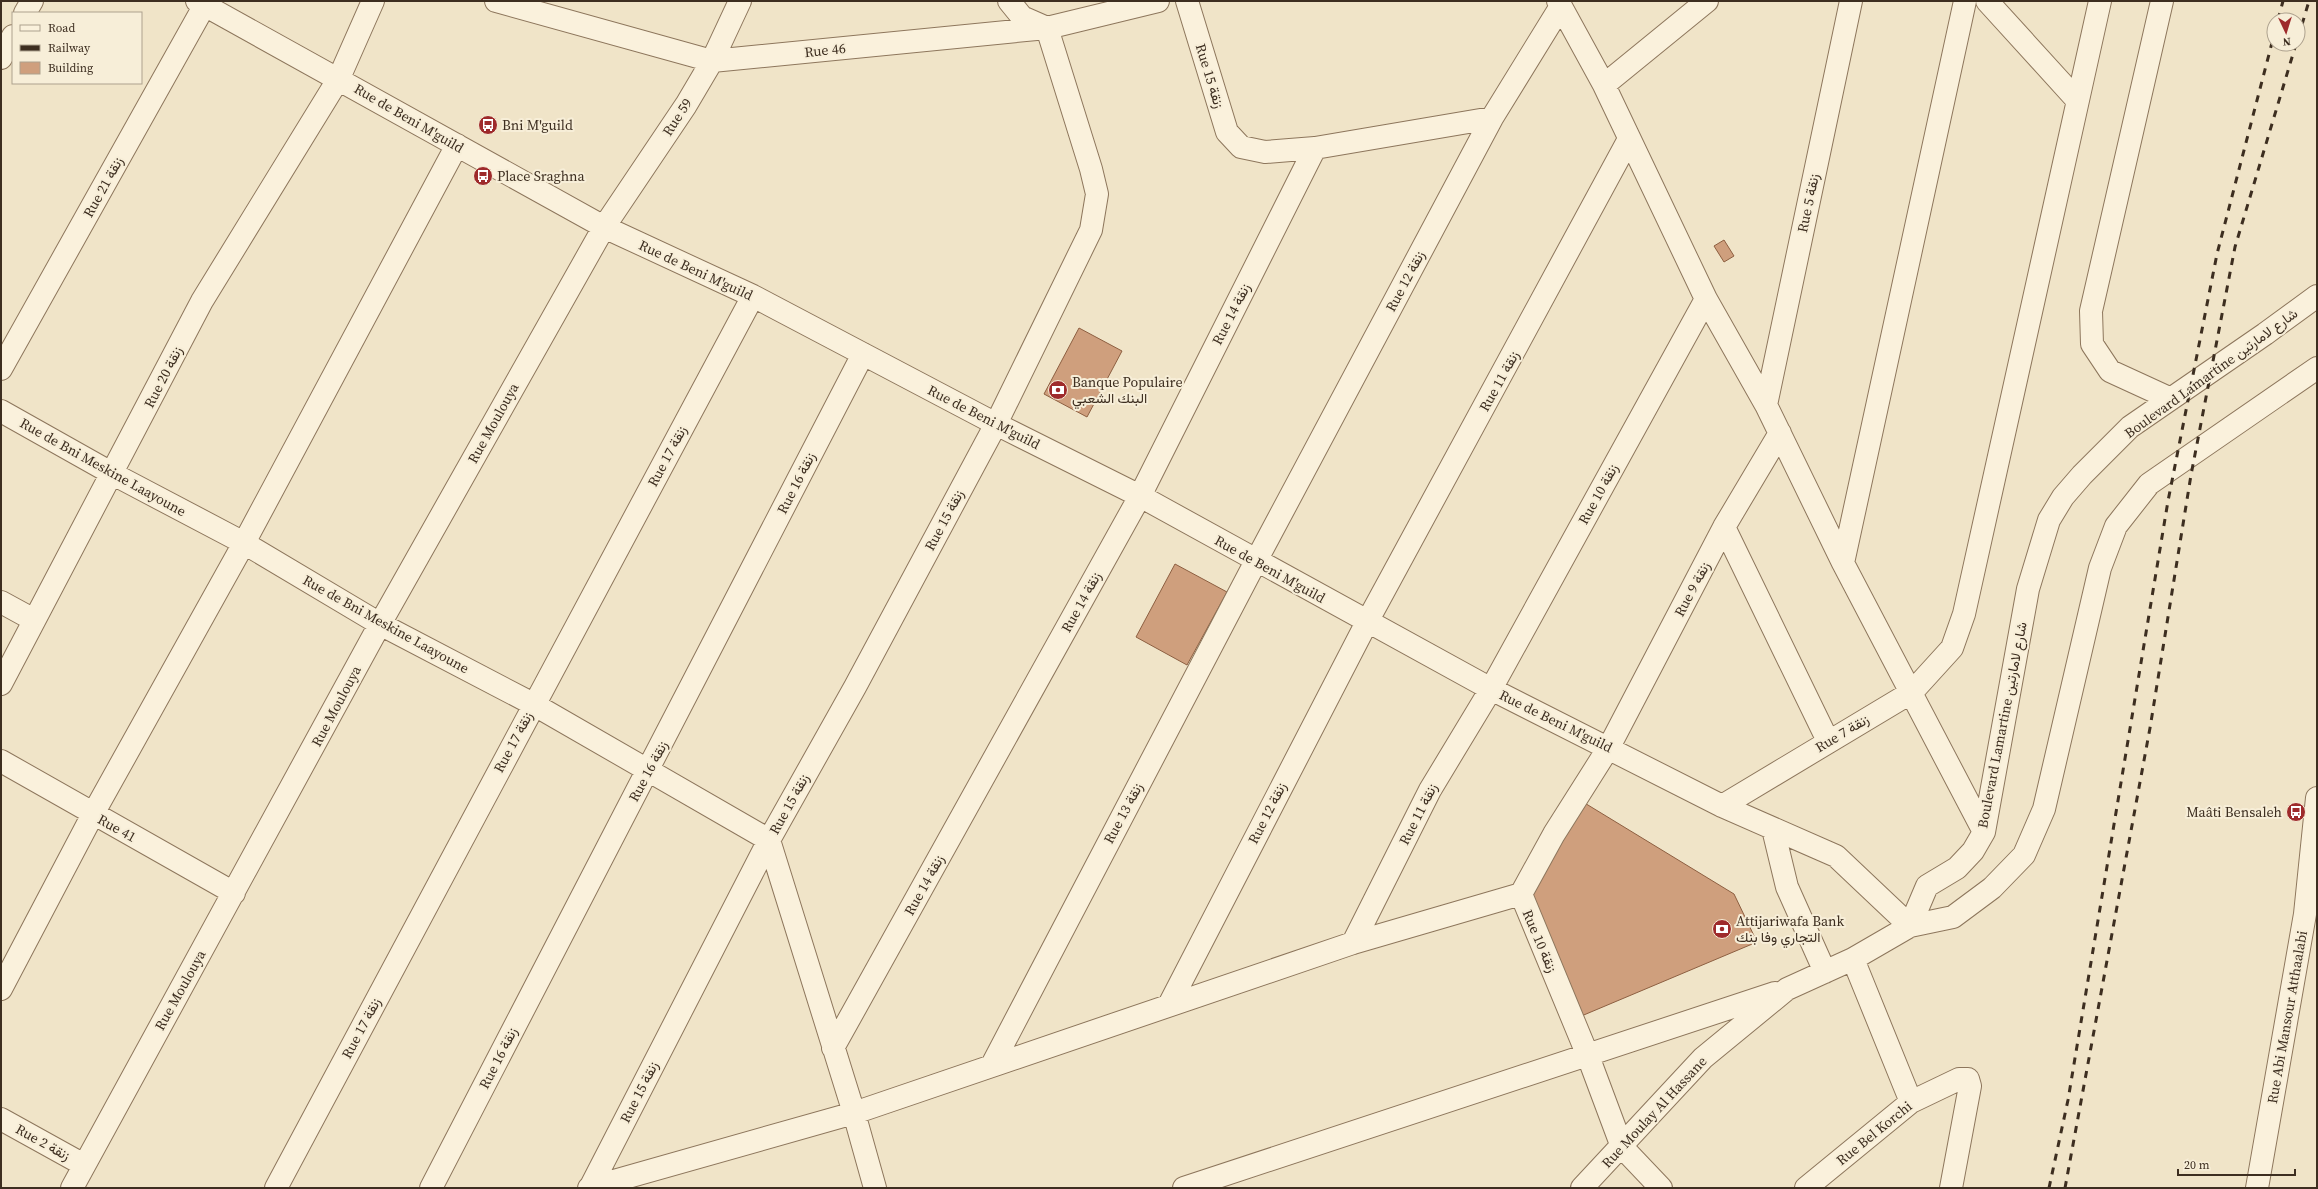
<svg xmlns="http://www.w3.org/2000/svg" width="2318" height="1189" font-family="'Source Serif 4',Vazirmatn,serif">
<style>
.building{fill:#cf9f7d;stroke:#8d5f41}
.lines{fill:none;stroke-linecap:round;stroke-linejoin:round}
.minor-casing{stroke:#8d765c;stroke-width:24}
.minor{stroke:#faf1dc;stroke-width:22}
.rail{stroke:#3d2e20;stroke-width:3;stroke-dasharray:7 7;stroke-linecap:butt}
.labels{text-anchor:middle;dominant-baseline:central;stroke-width:4;stroke-linejoin:round;paint-order:stroke}
.street-label{font-size:14px;fill:#3d2e20;stroke:#f7eed8}
.poi-label{font-size:14px;fill:#3d2e20;stroke:#f7eed8;text-anchor:start}
</style>
<rect width="100%" height="100%" fill="#f0e4c8"/>
<path class="building" d="M 1724,240 L 1734,256 L 1724,262 L 1714,246 Z
M 1079,328 L 1122,351 L 1087,417 L 1044,394 Z
M 1175,564 L 1227,592 L 1187,665 L 1136,637 Z
M 1583,802 L 1734,894 L 1757,942 L 1579,1017 L 1529,898 Z"/>
<g class="lines">
<g class="minor-casing">
<path id="minor" d="M 197,1 L 604,227 L 753,296 L 996,424 L 1140,496 L 1491,689 L 1722,806 L 1836,856 L 1910,926
M 496,1 L 712,61 L 1047,28 L 1158,1
M 1187,1 L 1227,132 L 1241,147 L 1265,152 L 1315,148 L 1492,118
M 1558,1 L 1604,85 L 1706,299 L 1766,405 L 1843,563 L 1984,832
M 1987,1 L 2077,100
M 2162,1 L 2091,311 L 2092,344 L 2110,371 L 2171,399
M 25,13 L 32,1
M 1,58 L 13,36
M 1604,85 L 1707,1
M 1,369 L 207,1
M 1766,405 L 1851,1
M 1,411 L 113,474 L 244,543 L 380,624 L 533,704 L 769,840 L 854,1113 L 875,1188
M 1724,527 L 1828,741
M 1843,563 L 1965,1
M 1,602 L 34,620
M 1,684 L 202,301 L 339,78 L 373,1
M 1,761 L 234,893
M 1722,806 L 1912,692 L 1952,648 L 1964,614 L 2100,1
M 1773,829 L 1787,887 L 1825,972
M 1521,894 L 1554,834 L 1609,747 L 1724,527 L 1780,433
M 1521,894 L 1588,1056 L 1622,1147 L 1661,1188
M 1910,926 L 1927,886 L 1957,868 L 1973,851 L 1984,832 L 2028,589 L 2049,520 L 2063,497 L 2082,475 L 2130,427 L 2265,334 L 2317,296
M 1353,943 L 1430,790 L 1491,689 L 1706,299
M 1853,959 L 1911,1102
M 1,989 L 93,814 L 244,543 L 457,145
M 1169,1005 L 1367,622 L 1629,139
M 833,1048 L 1140,496 L 1315,148
M 992,1065 L 1256,561 L 1492,118 L 1561,6
M 1,1119 L 84,1165
M 72,1188 L 380,624 L 604,227 L 686,105 L 712,61 L 740,1
M 276,1188 L 753,296
M 431,1188 L 863,354
M 589,1188 L 854,1113 L 1353,943 L 1521,894
M 590,1188 L 769,840 L 855,687 L 996,424 L 1091,230 L 1097,194 L 1091,169 L 1047,28 L 1022,17 L 1009,1
M 1184,1188 L 1775,993
M 1582,1188 L 1703,1058 L 1787,989 L 1853,959 L 1910,926 L 1953,917 L 1992,888 L 2024,855 L 2044,809 L 2100,568 L 2116,526 L 2149,484 L 2317,368
M 1806,1188 L 1911,1102 L 1959,1079 L 1968,1079 L 1970,1086 L 1951,1188
M 2257,1188 L 2305,914 L 2317,798"/>
</g>
<use href="#minor" class="minor"/>
<path class="rail" d="M 2278,20 L 2283,1
M 2298,38 L 2309,1
M 2049,1188 L 2068,1100 L 2168,501 L 2217,254 L 2274,35
M 2065,1188 L 2150,728 L 2191,475 L 2235,247 L 2296,44"/>
</g>
<defs>
<g id="bus-disc" transform="scale(1)"><circle r="9.5" fill="#9e2a2b" stroke="#f7eed8"/><path d="M-5-6H5V4H4V6H2V4H-2V6H-4V4H-5ZM-3.5-4V0h7V-4ZM-3.5 1.2v1.5H-2V1.2ZM2 1.2v1.5H3.5V1.2Z" fill="#fff"/></g>
<g id="bank-disc" transform="scale(1)"><circle r="9.5" fill="#9e2a2b" stroke="#f7eed8"/><path d="M-6-4H6V4H-6ZM0-2.3a2.3 2.3 0 1 0 0 4.6a2.3 2.3 0 1 0 0-4.6Z" fill="#fff"/></g>
</defs>
<g fill-rule="evenodd">
<use href="#bus-disc" x="488" y="125"/>
<use href="#bus-disc" x="483" y="176"/>
<use href="#bank-disc" x="1058" y="390"/>
<use href="#bus-disc" x="2296" y="812"/>
<use href="#bank-disc" x="1722" y="929"/>
</g>
<g class="labels">
<g class="street-label">
<text transform="translate(825 50) rotate(-6)">Rue 46</text>
<text transform="translate(1210 76) rotate(73)">Rue 15 زنقة</text>
<text transform="translate(677 117) rotate(-57)">Rue 59</text>
<text transform="translate(409 118) rotate(30)">Rue de Beni M'guild</text>
<text transform="translate(103 187) rotate(-61)">Rue 21 زنقة</text>
<text transform="translate(1808 203) rotate(-78)">Rue 5 زنقة</text>
<text transform="translate(696 270) rotate(25)">Rue de Beni M'guild</text>
<text transform="translate(1405 281) rotate(-62)">Rue 12 زنقة</text>
<text transform="translate(1231 314) rotate(-63)">Rue 14 زنقة</text>
<text transform="translate(2211 373) rotate(-36)">Boulevard Lamartine شارع لامارتين</text>
<text transform="translate(163 377) rotate(-63)">Rue 20 زنقة</text>
<text transform="translate(1499 381) rotate(-61)">Rue 11 زنقة</text>
<text transform="translate(984 417) rotate(27)">Rue de Beni M'guild</text>
<text transform="translate(493 423) rotate(-61)">Rue Moulouya</text>
<text transform="translate(667 456) rotate(-62)">Rue 17 زنقة</text>
<text transform="translate(103 467) rotate(29)">Rue de Bni Meskine Laayoune</text>
<text transform="translate(796 483) rotate(-63)">Rue 16 زنقة</text>
<text transform="translate(1598 494) rotate(-61)">Rue 10 زنقة</text>
<text transform="translate(944 520) rotate(-62)">Rue 15 زنقة</text>
<text transform="translate(1270 569) rotate(29)">Rue de Beni M'guild</text>
<text transform="translate(1692 589) rotate(-62)">Rue 9 زنقة</text>
<text transform="translate(1081 602) rotate(-61)">Rue 14 زنقة</text>
<text transform="translate(386 624) rotate(29)">Rue de Bni Meskine Laayoune</text>
<text transform="translate(336 706) rotate(-62)">Rue Moulouya</text>
<text transform="translate(1556 721) rotate(26)">Rue de Beni M'guild</text>
<text transform="translate(2002 725) rotate(-79)">Boulevard Lamartine شارع لامارتين</text>
<text transform="translate(1842 733) rotate(-31)">Rue 7 زنقة</text>
<text transform="translate(513 742) rotate(-62)">Rue 17 زنقة</text>
<text transform="translate(648 771) rotate(-62)">Rue 16 زنقة</text>
<text transform="translate(789 804) rotate(-61)">Rue 15 زنقة</text>
<text transform="translate(1123 813) rotate(-62)">Rue 13 زنقة</text>
<text transform="translate(1267 813) rotate(-63)">Rue 12 زنقة</text>
<text transform="translate(1418 814) rotate(-63)">Rue 11 زنقة</text>
<text transform="translate(117 828) rotate(29)">Rue 41</text>
<text transform="translate(924 885) rotate(-61)">Rue 14 زنقة</text>
<text transform="translate(1540 941) rotate(67)">Rue 10 زنقة</text>
<text transform="translate(180 990) rotate(-61)">Rue Moulouya</text>
<text transform="translate(2287 1017) rotate(-80)">Rue Abi Mansour Atthaalabi</text>
<text transform="translate(361 1028) rotate(-62)">Rue 17 زنقة</text>
<text transform="translate(498 1058) rotate(-63)">Rue 16 زنقة</text>
<text transform="translate(639 1092) rotate(-63)">Rue 15 زنقة</text>
<text transform="translate(1654 1112) rotate(-47)">Rue Moulay Al Hassane</text>
<text transform="translate(1874 1133) rotate(-39)">Rue Bel Korchi</text>
<text transform="translate(43 1142) rotate(29)">Rue 2 زنقة</text>
</g>
<g class="poi-label">
<text x="502" y="125">Bni M'guild</text>
<text x="497" y="176">Place Sraghna</text>
<text x="1072" y="382">Banque Populaire<tspan x="1072" dy="16">البنك الشعبي</tspan></text>
<text x="2282" y="812" text-anchor="end">Maâti Bensaleh</text>
<text x="1736" y="921">Attijariwafa Bank<tspan x="1736" dy="16">التجاري وفا بنك</tspan></text>
</g>
</g>
<rect width="2318" height="1189" fill="none" stroke="#3d2e20" stroke-width="4"/>
<rect x="12" y="12" width="130" height="72" fill="#f7eed8" stroke="#ada18e"/>
<rect x="20" y="25" width="20" height="6" fill="#faf1dc" stroke="#ada18e"/>
<text x="48" y="32" font-size="12" fill="#3d2e20">Road</text>
<rect x="20" y="45" width="20" height="6" fill="#3d2e20" stroke="#ada18e"/>
<text x="48" y="52" font-size="12" fill="#3d2e20">Railway</text>
<rect x="20" y="62" width="20" height="12" fill="#cf9f7d" stroke="#ada18e"/>
<text x="48" y="72" font-size="12" fill="#3d2e20">Building</text>
<g transform="translate(2286 32) rotate(176)"><circle r="19" fill="#f7eed8" stroke="#ada18e"/>
<path d="M0-3L7 15L0 10L-7 15Z" fill="#9e2a2b"/>
<text y="-6" font-size="11" font-weight="bold" text-anchor="middle" fill="#3d2e20">N</text>
</g>
<path d="M2178 1169v6h117v-6" fill="none" stroke="#3d2e20" stroke-width="2"/>
<text x="2184" y="1169" font-size="12" fill="#3d2e20" stroke="#f7eed8" stroke-width="3" paint-order="stroke">20 m</text>
</svg>
